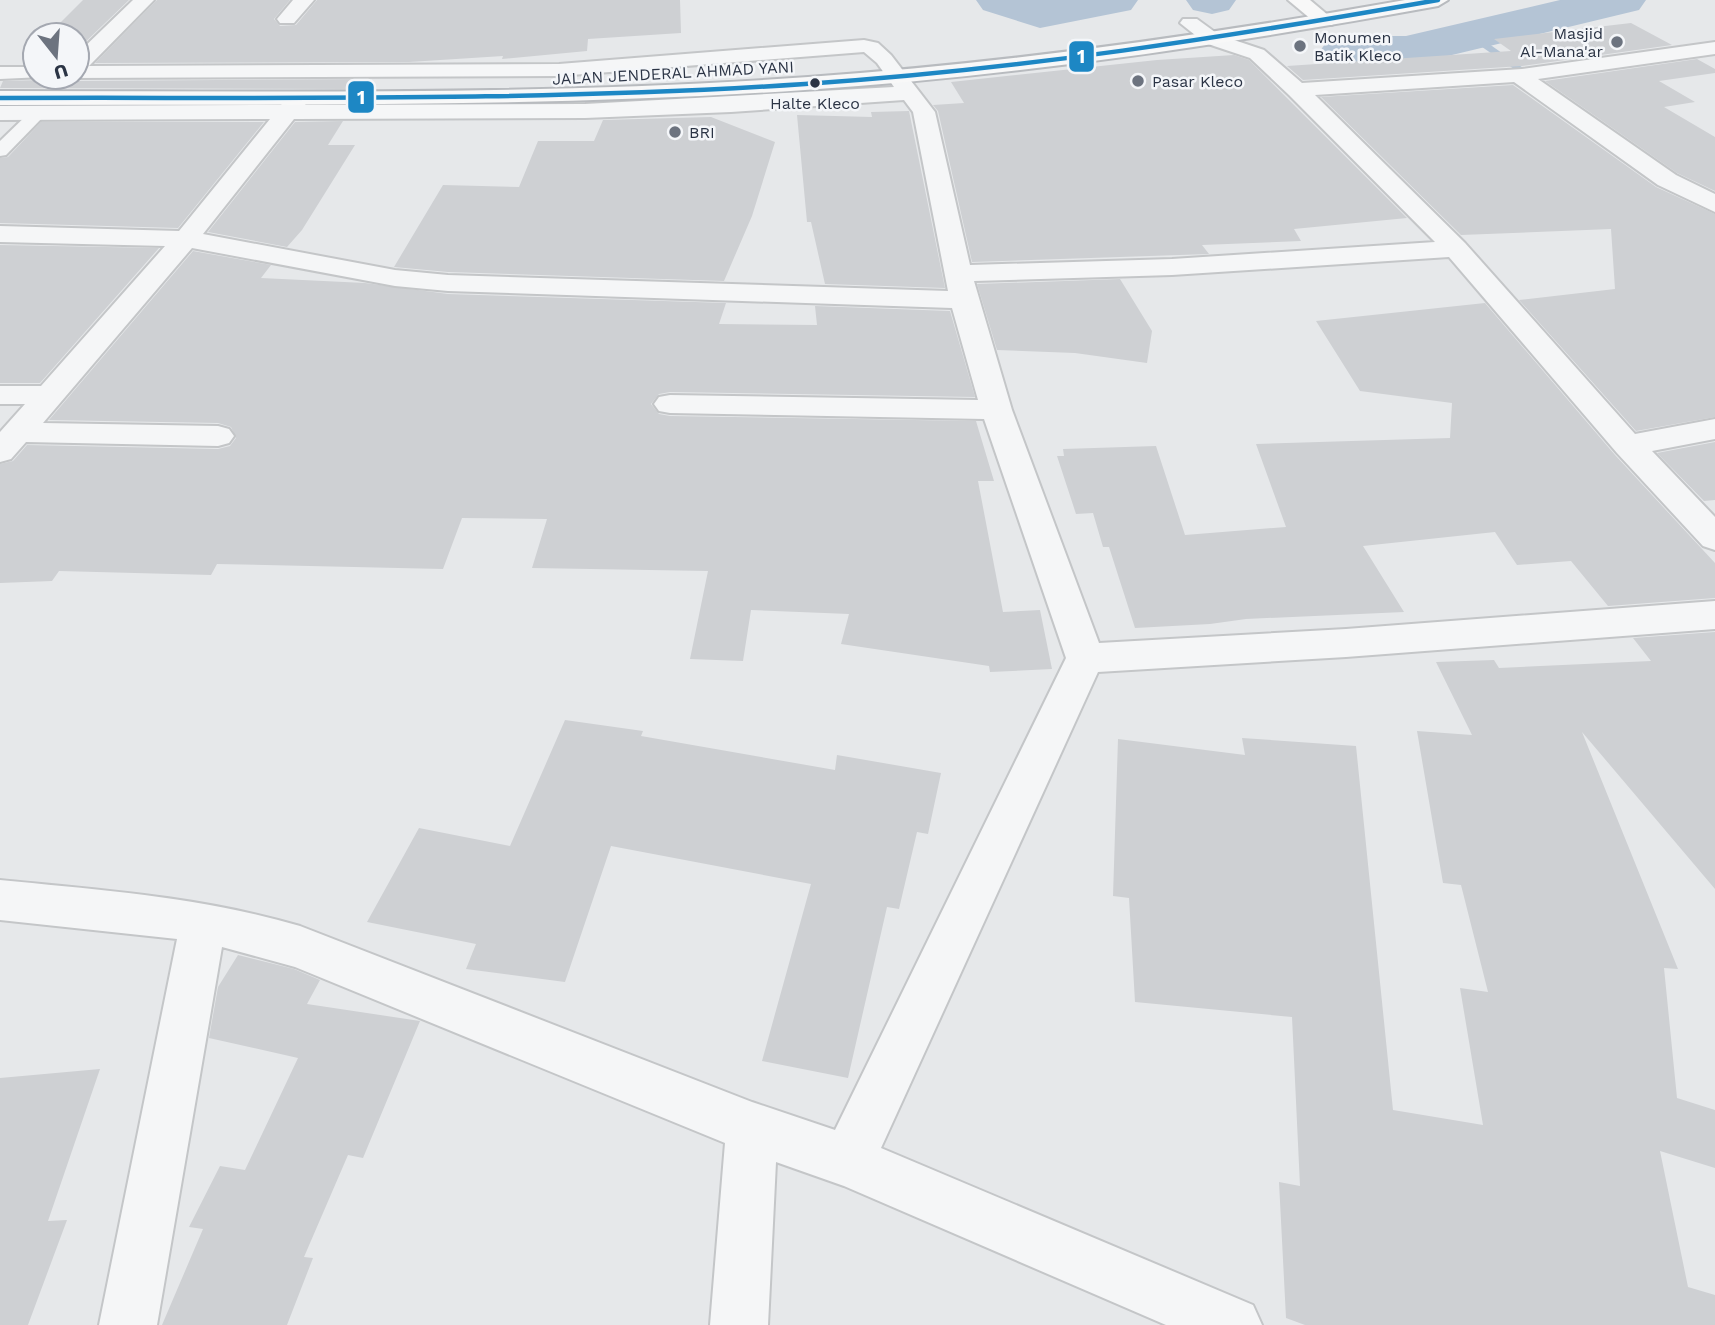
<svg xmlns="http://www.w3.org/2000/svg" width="1715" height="1325" font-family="'Work Sans',sans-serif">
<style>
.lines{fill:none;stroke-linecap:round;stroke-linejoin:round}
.stream{fill:#b4c4d5;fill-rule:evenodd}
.river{fill:#b4c4d5;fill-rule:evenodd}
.building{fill:#ced0d3}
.lane-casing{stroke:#c4c6c8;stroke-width:4}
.street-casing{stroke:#c4c6c8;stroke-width:4}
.secondary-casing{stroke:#c4c6c8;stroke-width:4}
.highway-casing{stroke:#b8bbbf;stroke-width:4}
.lane{fill:#f5f6f7;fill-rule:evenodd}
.street{fill:#f5f6f7;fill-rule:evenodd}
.secondary{fill:#f8f8f8;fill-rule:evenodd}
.highway{fill:#f8f8f8;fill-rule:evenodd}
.bus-1-casing{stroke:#f4f6f9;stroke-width:7}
.bus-1{stroke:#1d87c4;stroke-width:4.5}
.poi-dot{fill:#6c737f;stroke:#f4f6f9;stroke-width:2.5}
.bus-dot{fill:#2b3445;stroke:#f4f6f9;stroke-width:2.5}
.labels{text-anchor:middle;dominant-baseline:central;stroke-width:5;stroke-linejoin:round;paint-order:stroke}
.far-poi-label{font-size:16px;fill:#2b3445;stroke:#f4f6f9;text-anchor:start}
.far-street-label{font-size:16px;fill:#2b3445;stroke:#f4f6f9}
.bus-label{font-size:16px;fill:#2b3445;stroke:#f4f6f9}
.line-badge{stroke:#f4f6f9;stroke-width:2.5}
.badge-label{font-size:19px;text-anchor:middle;font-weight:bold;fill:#fff}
</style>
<rect width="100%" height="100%" fill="#e6e8ea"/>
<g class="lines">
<path class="stream" d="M 1469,34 L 1475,34 L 1540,80 L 1533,82 L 1469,38 Z"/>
<path class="river" d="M 976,0 L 1138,0 L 1131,10 L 1040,28 L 983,10 Z
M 1186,0 L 1236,0 L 1229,10 L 1212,14 L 1193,10 Z
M 1560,0 L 1646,0 L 1639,10 L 1406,66 L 1346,66 L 1328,62 L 1320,51 L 1328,40 L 1346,36 L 1406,36 Z"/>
</g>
<path class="building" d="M 83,0 L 129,0 L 77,50 L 77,35 L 48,35 Z
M 157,0 L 290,0 L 274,19 L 280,26 L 296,25 L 317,0 L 680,0 L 681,33 L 588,39 L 587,51 L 502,59 L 503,56 L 409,62 L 95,63 Z
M 1631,23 L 1672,45 L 1522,66 L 1303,80 L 1287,66 L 1511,51 L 1494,39 Z
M 1234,55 L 1249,60 L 1407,218 L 1294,229 L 1301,241 L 1202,245 L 1209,254 L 972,262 L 938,111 L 933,105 L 964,103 L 951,82 L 1157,60 Z
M 1697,59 L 1715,69 L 1715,73 L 1659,81 L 1695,102 L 1664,107 L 1715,137 L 1715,191 L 1677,173 L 1545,81 Z
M 46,77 L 67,77 L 69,81 L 371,79 L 365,89 L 0,88 L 3,81 L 43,80 Z
M 1513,85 L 1656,187 L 1715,214 L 1715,417 L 1636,431 L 1519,300 L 1615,289 L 1611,229 L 1461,235 L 1321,97 Z
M 909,111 L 945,288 L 825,284 L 811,222 L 807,222 L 797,115 L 872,117 L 871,112 Z
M 711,117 L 775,142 L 752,216 L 724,281 L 448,272 L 394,267 L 443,185 L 519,187 L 538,141 L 594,141 L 603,120 Z
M 343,121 L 328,145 L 355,145 L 302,230 L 287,247 L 208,232 L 295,122 Z
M 41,122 L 264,122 L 178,228 L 0,223 L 0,158 L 8,157 Z
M 0,245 L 159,248 L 40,383 L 0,383 Z
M 193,251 L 271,265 L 261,278 L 365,283 L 448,294 L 726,303 L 719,324 L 817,325 L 815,306 L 950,311 L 975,397 L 670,392 L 659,394 L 651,404 L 659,414 L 670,416 L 976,421 L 994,481 L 978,481 L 1003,612 L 1040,610 L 1052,669 L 990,672 L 989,666 L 841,644 L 849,614 L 751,610 L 743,661 L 690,659 L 708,571 L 532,568 L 547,519 L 462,518 L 443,569 L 217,564 L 211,575 L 59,571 L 52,581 L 0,583 L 0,464 L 13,461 L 27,445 L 218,449 L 230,446 L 236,438 L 231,427 L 218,423 L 49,420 Z
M 1120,279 L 1152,331 L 1147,363 L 1075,353 L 997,350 L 977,284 Z
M 1485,303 L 1615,455 L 1715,563 L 1715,598 L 1608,606 L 1571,561 L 1517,565 L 1495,532 L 1363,546 L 1404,612 L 1246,619 L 1210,624 L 1135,628 L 1109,547 L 1103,547 L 1093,513 L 1076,514 L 1057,456 L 1064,456 L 1063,449 L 1156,446 L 1185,535 L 1286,527 L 1256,444 L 1450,438 L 1452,403 L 1360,391 L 1316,321 Z
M 1715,442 L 1715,500 L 1704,501 L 1657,453 Z
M 1715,632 L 1715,889 L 1582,732 L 1678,969 L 1664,968 L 1677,1098 L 1715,1110 L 1715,1168 L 1660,1151 L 1688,1287 L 1715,1295 L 1715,1325 L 1305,1325 L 1286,1318 L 1279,1182 L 1300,1186 L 1292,1017 L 1135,1002 L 1129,898 L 1113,896 L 1118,739 L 1245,755 L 1242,738 L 1356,746 L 1393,1110 L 1483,1125 L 1460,988 L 1488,992 L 1461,885 L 1443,883 L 1417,731 L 1472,735 L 1436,662 L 1494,660 L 1499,668 L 1651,661 L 1633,638 Z
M 565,720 L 643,731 L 641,736 L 835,770 L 837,755 L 941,773 L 928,834 L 917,832 L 899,909 L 887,907 L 848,1078 L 762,1061 L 811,884 L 611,846 L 565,982 L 466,969 L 476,944 L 367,922 L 419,828 L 510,846 Z
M 238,955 L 294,969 L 320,980 L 307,1004 L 420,1021 L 363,1158 L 348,1155 L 304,1257 L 313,1258 L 287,1325 L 162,1325 L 203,1229 L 189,1227 L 220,1166 L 245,1170 L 298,1058 L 209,1038 L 218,987 Z
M 100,1069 L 48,1221 L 67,1220 L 28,1325 L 0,1325 L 0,1078 Z"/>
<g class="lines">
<g class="lane-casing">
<path id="lane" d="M 38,108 L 46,113 L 44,116 L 6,155 L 0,156 L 0,141 L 32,110 Z"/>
</g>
<g class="street-casing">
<path id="street" d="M 133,0 L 154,0 L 89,66 L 559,64 L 864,40 L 878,43 L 891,55 L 935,112 L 970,265 L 1172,259 L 1435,242 L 1289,95 L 1250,58 L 1205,43 L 1180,23 L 1183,19 L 1197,19 L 1219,35 L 1264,50 L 1302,83 L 1522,69 L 1715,42 L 1715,54 L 1538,79 L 1676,175 L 1715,194 L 1715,212 L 1658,185 L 1514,82 L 1315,95 L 1465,243 L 1635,434 L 1715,419 L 1715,439 L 1652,451 L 1715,517 L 1715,550 L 1703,546 L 1617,453 L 1449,257 L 1172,275 L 974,281 L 1012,410 L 1099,643 L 1346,629 L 1715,601 L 1715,629 L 1346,657 L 1098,672 L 881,1148 L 1253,1305 L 1262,1325 L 1166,1325 L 844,1186 L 776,1162 L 768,1325 L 710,1325 L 725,1143 L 295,967 L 222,947 L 157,1325 L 99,1325 L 177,939 L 0,920 L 0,880 C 101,890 202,897 300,926 L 752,1102 L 835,1130 L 1066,658 L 984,419 L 670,413 L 659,411 L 654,404 L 659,397 L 670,395 L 978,400 L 952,308 L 448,291 L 395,286 L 192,248 L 43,423 L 218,426 L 229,429 L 234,436 L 229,443 L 218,446 L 26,442 L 11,459 L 0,462 L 0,432 L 25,404 L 0,404 L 0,386 L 41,386 L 165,246 L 0,242 L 0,226 L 179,231 L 270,119 L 0,120 L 0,106 L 281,105 C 289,95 293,90 307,93 L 310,98 L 305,105 L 585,104 L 894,87 L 877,63 L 864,52 L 559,76 L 69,78 L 77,77 L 77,54 ZM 904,100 L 913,112 L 948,291 L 448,275 L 395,270 L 203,234 L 294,119 L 585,118 L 731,112 Z
M 293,0 L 314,0 L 294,23 L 280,23 L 277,19 Z
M 0,67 L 35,67 L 35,77 L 43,77 L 0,79 Z"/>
</g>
<g class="secondary-casing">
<path id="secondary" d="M 1288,0 L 1310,0 L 1335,21 L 1332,25 L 1318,25 Z"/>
</g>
<g class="highway-casing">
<path id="highway" d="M 1405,0 L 1448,0 L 1438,6 C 1229,44 1018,76 805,90 C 537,108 268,104 0,105 L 0,91 C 269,91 539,96 808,77 C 1008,63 1208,35 1405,0 Z"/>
</g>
<use href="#lane" class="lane"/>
<use href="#street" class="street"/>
<use href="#secondary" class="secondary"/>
<use href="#highway" class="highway"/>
<g class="bus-1-casing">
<path id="bus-1" d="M 0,98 C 268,97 537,102 805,84 C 1018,70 1228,37 1438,0"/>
</g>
<use href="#bus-1" class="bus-1"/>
</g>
<g class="poi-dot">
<circle cx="1617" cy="42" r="7"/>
<circle cx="1300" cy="46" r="7"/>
<circle cx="1138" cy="81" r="7"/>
<circle cx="675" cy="132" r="7"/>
</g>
<circle class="bus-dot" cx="815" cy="83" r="6"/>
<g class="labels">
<g class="far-poi-label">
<text x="1603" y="33" text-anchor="end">Masjid<tspan x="1603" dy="18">Al-Mana'ar</tspan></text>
<text x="1314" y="37">Monumen<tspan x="1314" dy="18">Batik Kleco</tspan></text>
<text x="1152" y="81">Pasar Kleco</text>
<text x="689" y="132">BRI</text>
</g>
<g class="far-street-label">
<text transform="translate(673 73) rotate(-3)">JALAN JENDERAL AHMAD YANI</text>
</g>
<g class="bus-label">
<text x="815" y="103">Halte Kleco</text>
</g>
</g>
<g class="line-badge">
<rect x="1068" y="40" width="27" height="33" rx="7" fill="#1d87c4"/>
<rect x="347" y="80" width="28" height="34" rx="7" fill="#1d87c4"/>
</g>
<g class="badge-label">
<text x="1081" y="63">1</text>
<text x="361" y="104">1</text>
</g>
<g transform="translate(56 56) rotate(163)"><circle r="33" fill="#f4f6f9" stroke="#a4a8b1" stroke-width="2"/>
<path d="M0-5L12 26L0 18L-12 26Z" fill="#6c737f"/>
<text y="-10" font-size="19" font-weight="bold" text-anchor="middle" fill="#2b3445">U</text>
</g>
</svg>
